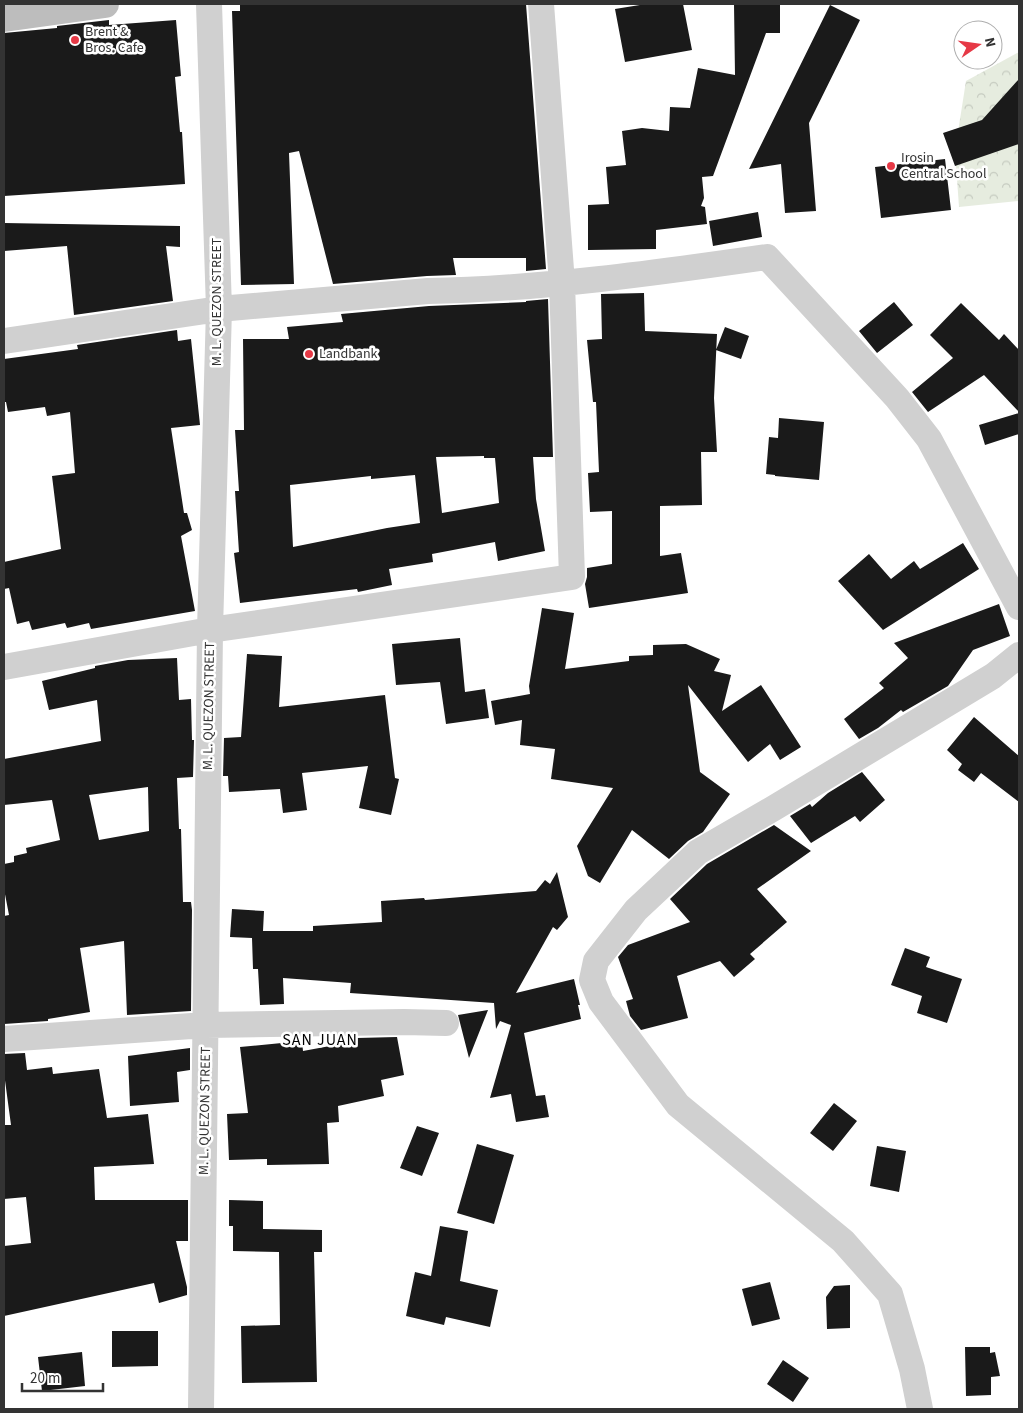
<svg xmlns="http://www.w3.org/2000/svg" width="1023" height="1413" font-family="'Source Sans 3',sans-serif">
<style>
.forest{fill:url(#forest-crowns)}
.building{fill:#1a1a1a;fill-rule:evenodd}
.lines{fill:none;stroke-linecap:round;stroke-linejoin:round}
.minor{stroke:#d0d0d0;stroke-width:26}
.secondary{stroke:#bdbdbd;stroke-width:28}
.poi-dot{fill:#e63946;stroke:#fff;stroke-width:2}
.labels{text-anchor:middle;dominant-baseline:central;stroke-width:5;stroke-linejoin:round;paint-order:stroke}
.poi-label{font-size:14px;fill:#333;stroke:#fff;text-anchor:start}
.street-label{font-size:14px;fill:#333;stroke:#fff}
.quarter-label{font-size:16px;letter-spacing:1px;fill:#000;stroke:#fff}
</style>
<defs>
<pattern id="forest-crowns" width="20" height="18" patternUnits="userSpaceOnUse" patternTransform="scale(1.25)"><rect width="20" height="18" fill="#e6ecdf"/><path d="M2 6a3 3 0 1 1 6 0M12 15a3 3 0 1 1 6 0" fill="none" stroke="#c6cbc0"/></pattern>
</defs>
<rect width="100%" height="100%" fill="#fff"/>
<path class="forest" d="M 1019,52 L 1019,201 L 959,207 L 955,151 L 966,81 Z"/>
<path class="building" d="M 240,4 L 526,4 L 546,269 L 526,271 L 526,258 L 453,258 L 456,275 L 427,276 L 333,284 L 299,151 L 289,153 L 294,284 L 241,285 L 232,11 L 240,11 Z
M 646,4 L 683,4 L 692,50 L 625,62 L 615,9 Z
M 734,4 L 780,4 L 780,33 L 766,33 L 713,176 L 702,177 L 704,198 L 701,206 L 705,207 L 707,224 L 656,230 L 656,249 L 588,250 L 588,205 L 609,204 L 606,167 L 626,165 L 622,131 L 642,128 L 669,131 L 670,107 L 690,108 L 698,68 L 735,75 Z
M 830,5 L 860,20 L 809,123 L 816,211 L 785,213 L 781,164 L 749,169 Z
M 109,20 L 109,25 L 176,20 L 181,76 L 175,77 L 180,132 L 182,132 L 185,184 L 4,196 L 4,33 L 57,28 L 57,26 Z
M 1019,79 L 1019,144 L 955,166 L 943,133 L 982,120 Z
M 945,159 L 951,210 L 881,218 L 875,167 Z
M 758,212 L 762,237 L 713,246 L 709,221 Z
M 4,223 L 180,226 L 180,247 L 166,246 L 173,301 L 74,315 L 67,246 L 4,251 Z
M 644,293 L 645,331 L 717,334 L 714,398 L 717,452 L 701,452 L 702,505 L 660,506 L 660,556 L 681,553 L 688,593 L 589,608 L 585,584 L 587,577 L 587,568 L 612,564 L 612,511 L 590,512 L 588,473 L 599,472 L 596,402 L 593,402 L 587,340 L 602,339 L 601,294 Z
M 548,299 L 553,457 L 533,457 L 536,499 L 545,551 L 498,561 L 495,542 L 432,554 L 433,562 L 389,569 L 392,585 L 358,592 L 357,589 L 240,603 L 234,553 L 239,552 L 235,491 L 239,491 L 235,430 L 244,430 L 243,339 L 289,339 L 287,327 L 343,322 L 341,314 L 429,306 L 526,302 L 526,301 ZM 484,456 L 484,458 L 495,458 L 499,503 L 442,513 L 436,457 ZM 415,475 L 420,523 L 387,528 L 293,547 L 290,485 L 371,476 L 371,479 Z
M 894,302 L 913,325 L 877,353 L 859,331 Z
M 961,303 L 999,340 L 1004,334 L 1019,350 L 1019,412 L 984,375 L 928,412 L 912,392 L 953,358 L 930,335 Z
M 725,327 L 749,336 L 741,359 L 716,350 Z
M 177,330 L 178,341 L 191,339 L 200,425 L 171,428 L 184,513 L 187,513 L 192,530 L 181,536 L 195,611 L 91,629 L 89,623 L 67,628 L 65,623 L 32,630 L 29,621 L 17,624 L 9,588 L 4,589 L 4,562 L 61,549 L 52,476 L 75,473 L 70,412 L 47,416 L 45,407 L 8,412 L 6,402 L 4,402 L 4,359 L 78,349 L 77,345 Z
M 1019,413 L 1019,434 L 985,445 L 979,425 Z
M 779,418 L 824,422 L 819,480 L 775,476 L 775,475 L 766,474 L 769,437 L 778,438 Z
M 963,543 L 979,569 L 883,630 L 838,581 L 869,554 L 891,579 L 914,561 L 920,569 Z
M 999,604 L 1010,636 L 973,650 L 948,686 L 903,712 L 901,710 L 878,728 L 859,739 L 844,719 L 884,688 L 879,683 L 908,658 L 894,643 Z
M 542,608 L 574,613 L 565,669 L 629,661 L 629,656 L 653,655 L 653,645 L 686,644 L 720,659 L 714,671 L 731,675 L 722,711 L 761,685 L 801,747 L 780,760 L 770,744 L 748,762 L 688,685 L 700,772 L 730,794 L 703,832 L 688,841 L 669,859 L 632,830 L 600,883 L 588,876 L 577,846 L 613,788 L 551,779 L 555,749 L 520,745 L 522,720 L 495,725 L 491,701 L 530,694 L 529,686 Z
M 460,638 L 465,692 L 485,689 L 489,718 L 446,724 L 440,682 L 396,685 L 392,644 Z
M 247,654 L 282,656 L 279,707 L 385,695 L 395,778 L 399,779 L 391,815 L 359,808 L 368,766 L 302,773 L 307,810 L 283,813 L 280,789 L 229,792 L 228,776 L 223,776 L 224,738 L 241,737 Z
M 177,658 L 179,700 L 191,699 L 192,740 L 194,740 L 193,777 L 177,778 L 179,829 L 181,829 L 183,902 L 191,902 L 192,910 L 191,1011 L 127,1015 L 124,941 L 80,948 L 90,1012 L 48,1019 L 48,1021 L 4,1024 L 4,916 L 9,915 L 4,889 L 4,864 L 14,862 L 14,856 L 27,853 L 26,848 L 60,840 L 52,800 L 4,805 L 4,759 L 101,741 L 97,700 L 49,710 L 42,681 L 95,668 L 95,666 L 128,660 ZM 148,787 L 149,831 L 99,840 L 89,795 Z
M 974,717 L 1019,756 L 1019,802 L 981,773 L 974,782 L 958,770 L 962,764 L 947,750 Z
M 862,772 L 885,800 L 860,822 L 855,816 L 811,843 L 790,816 L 810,804 L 812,807 L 828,793 Z
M 774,825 L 811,851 L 757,889 L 787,922 L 750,954 L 755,959 L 734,977 L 720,961 L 677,976 L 688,1018 L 641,1030 L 630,1016 L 626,1001 L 633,999 L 618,957 L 628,945 L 690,922 L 670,899 L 707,864 Z
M 557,872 L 568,917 L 557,930 L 553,927 L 516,993 L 574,979 L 580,1005 L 578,1005 L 581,1019 L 524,1033 L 536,1096 L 545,1095 L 549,1117 L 516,1122 L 511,1094 L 490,1098 L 511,1025 L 500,1021 L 496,1029 L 494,1003 L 350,993 L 351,983 L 283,978 L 284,1004 L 260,1005 L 258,969 L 253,969 L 252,938 L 230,937 L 232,909 L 264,911 L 263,931 L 313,931 L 313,926 L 382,922 L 381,901 L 424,898 L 425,900 L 536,891 L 545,880 L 550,884 Z
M 905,948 L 930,957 L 926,967 L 962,979 L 947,1023 L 917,1013 L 922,996 L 891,985 Z
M 488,1010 L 469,1058 L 458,1015 Z
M 397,1037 L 404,1075 L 381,1080 L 384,1096 L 338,1106 L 339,1122 L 327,1123 L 329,1164 L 267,1165 L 267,1159 L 229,1160 L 227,1114 L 248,1113 L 240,1047 L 302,1041 L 303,1051 L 357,1041 L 357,1038 Z
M 190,1048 L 190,1070 L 177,1072 L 179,1102 L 130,1106 L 128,1056 Z
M 25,1053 L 27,1070 L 52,1067 L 53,1074 L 99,1069 L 107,1118 L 148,1114 L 154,1164 L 94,1167 L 95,1200 L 188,1200 L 188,1241 L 176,1241 L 187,1287 L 187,1295 L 159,1303 L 154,1283 L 4,1316 L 4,1246 L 31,1243 L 26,1197 L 4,1199 L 4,1125 L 11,1125 L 4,1073 L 4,1054 Z
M 834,1103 L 857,1121 L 833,1151 L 810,1133 Z
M 417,1126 L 439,1133 L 422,1176 L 400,1168 Z
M 477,1144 L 514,1155 L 494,1224 L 457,1213 Z
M 877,1146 L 906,1151 L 899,1192 L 870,1186 Z
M 229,1200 L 263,1201 L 263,1229 L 322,1230 L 322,1252 L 314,1252 L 317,1382 L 242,1383 L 241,1326 L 280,1325 L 279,1252 L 233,1251 L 233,1226 L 229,1226 Z
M 440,1226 L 468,1231 L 460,1281 L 498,1290 L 490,1327 L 446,1317 L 444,1325 L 406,1316 L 415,1272 L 431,1276 Z
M 770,1282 L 780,1319 L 752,1326 L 742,1289 Z
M 850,1285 L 850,1328 L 827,1329 L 826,1297 L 834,1286 Z
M 112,1331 L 158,1331 L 158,1366 L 112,1367 Z
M 965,1347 L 990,1347 L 990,1353 L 995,1352 L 1000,1376 L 991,1377 L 991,1395 L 966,1396 Z
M 82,1352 L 85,1386 L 42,1391 L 38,1357 Z
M 783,1360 L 809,1378 L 793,1402 L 767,1384 Z"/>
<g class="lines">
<path class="minor" d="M 4,341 L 219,309 L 428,291 C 541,289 655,273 767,257 L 897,398 L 929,439 L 1019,607
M 4,667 L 210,630 L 572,577 L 562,283 L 541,4
M 4,1039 L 206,1025 L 404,1022 L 446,1023
M 201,1409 L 210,630 L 219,309 L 209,4
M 920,1409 L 912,1369 L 890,1294 L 843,1241 L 678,1105 L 601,1002 L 592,980 L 596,961 L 636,910 L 698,852 L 774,808 L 993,676 L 1019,655"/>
<path class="secondary" d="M 4,18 L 105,4"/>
</g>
<g class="poi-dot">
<circle cx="75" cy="40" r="5"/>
<circle cx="891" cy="166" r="5"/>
<circle cx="309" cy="354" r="5"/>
</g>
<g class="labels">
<g class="poi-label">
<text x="85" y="32">Brent &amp;<tspan x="85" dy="16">Bros. Cafe</tspan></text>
<text x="901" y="158">Irosin<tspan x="901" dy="16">Central School</tspan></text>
<text x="319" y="354">Landbank</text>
</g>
<g class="street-label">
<text transform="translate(217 302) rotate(-90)">M. L. QUEZON STREET</text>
<text transform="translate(209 706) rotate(-89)">M. L. QUEZON STREET</text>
<text transform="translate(205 1111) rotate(-89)">M. L. QUEZON STREET</text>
</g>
<g class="quarter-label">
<text x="320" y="1040">SAN JUAN</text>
</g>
</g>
<rect width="1023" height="1413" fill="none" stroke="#333333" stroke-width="10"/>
<g transform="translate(978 45) rotate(77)"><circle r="24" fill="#ffffff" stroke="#adadad"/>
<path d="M0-4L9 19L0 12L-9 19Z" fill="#e63946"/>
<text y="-8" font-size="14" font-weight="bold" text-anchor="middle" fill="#333333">N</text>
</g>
<path d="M22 1383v8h81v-8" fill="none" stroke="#333333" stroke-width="2.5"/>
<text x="30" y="1383" font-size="15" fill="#333333" stroke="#ffffff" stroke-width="4" paint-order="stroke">20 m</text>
</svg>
